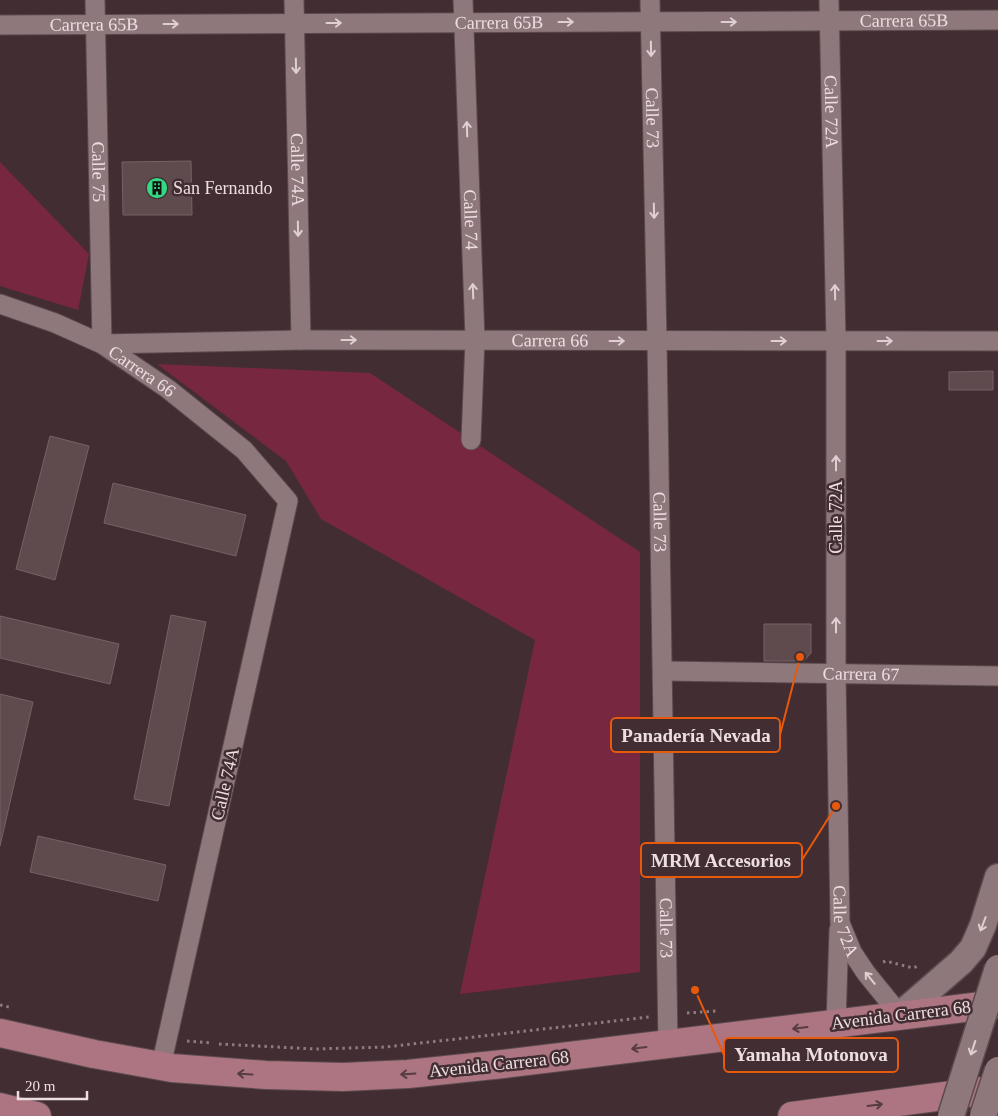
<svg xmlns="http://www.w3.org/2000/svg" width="998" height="1116" font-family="Georgia,serif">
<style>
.green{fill:#782741}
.building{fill:#5f4a4e;stroke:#776166}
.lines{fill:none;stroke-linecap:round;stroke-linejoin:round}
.street-casing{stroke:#5b4a4e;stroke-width:21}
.secondary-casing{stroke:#5b4a4e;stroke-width:29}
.primary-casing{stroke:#5b4a4e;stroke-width:30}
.path{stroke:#8d7c7f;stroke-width:3;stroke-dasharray:2.5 4;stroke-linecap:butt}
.street{stroke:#8f787c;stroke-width:19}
.secondary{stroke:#8f787c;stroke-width:26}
.primary{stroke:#ac7581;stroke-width:28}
.secondary-bridge-casing{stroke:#5b4a4e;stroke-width:29;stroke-linecap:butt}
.secondary-bridge{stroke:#8f787c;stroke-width:26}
.oneway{stroke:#decfd2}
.oneway2{stroke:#573c42}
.labels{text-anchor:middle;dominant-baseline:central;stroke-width:5;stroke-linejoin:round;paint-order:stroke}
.street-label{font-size:18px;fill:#ecdee1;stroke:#422e32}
.poi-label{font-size:18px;fill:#ecdee1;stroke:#422e32;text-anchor:start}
.leader{fill:none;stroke:#e8590c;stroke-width:2}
.callout-dot{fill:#e8590c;stroke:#422e32;stroke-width:2}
.callout{fill:#422e32;stroke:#e8590c;stroke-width:2}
.callout-label{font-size:19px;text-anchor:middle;font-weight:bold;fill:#ecdee1}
</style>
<rect width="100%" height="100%" fill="#422e32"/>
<path class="green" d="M 0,162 L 89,254 L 78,310 L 0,286 Z
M 157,364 L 370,373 L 640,552 L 640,972 L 460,994 L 535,640 L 321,519 L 286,461 Z"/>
<path class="building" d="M 191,161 L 192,215 L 123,215 L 122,162 Z
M 993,371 L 993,390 L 949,390 L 949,372 Z
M 50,436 L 89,446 L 55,580 L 16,569 Z
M 113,483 L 246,515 L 236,556 L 104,523 Z
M 171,615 L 206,622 L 169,806 L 134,799 Z
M 0,616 L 119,644 L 110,684 L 0,658 Z
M 764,624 L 811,624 L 811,653 L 804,661 L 764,661 Z
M 0,694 L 33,702 L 0,846 Z
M 38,836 L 166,865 L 158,901 L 30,872 Z"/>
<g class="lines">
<g class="street-casing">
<g id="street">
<path id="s1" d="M 95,0 L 102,344 L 301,340 L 998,341"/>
<path id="s2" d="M 294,0 L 301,340"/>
<path id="s3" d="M 463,0 L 475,340 L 471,440"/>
<path id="s4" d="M 650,0 L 657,341 L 668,1045"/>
<path id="s5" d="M 829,0 L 836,341 L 836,674 L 840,923 L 852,952 L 866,973 L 900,1015"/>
<path id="s6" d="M 0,25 L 998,20"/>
<path id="s7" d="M 0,304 L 55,323 L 102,344 L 168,389 L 244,450 L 288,501 L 161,1066"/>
<path id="s8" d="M 663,671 L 998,676"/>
<path d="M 836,1023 L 839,930"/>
</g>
</g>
<g class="secondary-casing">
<path id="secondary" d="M 900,1015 L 961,962 L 973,948 L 983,925 L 998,877"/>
</g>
<g class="primary-casing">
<path id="primary" d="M 0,1033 L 94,1054 L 172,1068 L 266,1075 L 343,1077 L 408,1074 L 503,1064 L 998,1004
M 0,1107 L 37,1116
M 792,1116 L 998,1089"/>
</g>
<path class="path" d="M 883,962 L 886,961 L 913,968 L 918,966
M 0,1005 L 9,1007
M 687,1013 L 716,1011
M 187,1041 L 211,1043
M 219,1044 L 315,1049 L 386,1047 L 649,1017"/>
<use href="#street" class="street"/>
<use href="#secondary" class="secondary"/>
<use href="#primary" class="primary"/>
<g class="secondary-bridge-casing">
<path id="secondary-bridge" d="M 951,1116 L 998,968
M 983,1116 L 998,1070"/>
</g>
<use href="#secondary-bridge" class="secondary-bridge"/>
</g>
<defs><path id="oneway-shaft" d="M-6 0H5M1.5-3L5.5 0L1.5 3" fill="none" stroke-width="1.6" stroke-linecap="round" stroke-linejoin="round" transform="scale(1.25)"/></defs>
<g class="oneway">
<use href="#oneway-shaft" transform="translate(566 22)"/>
<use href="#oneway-shaft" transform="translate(729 22)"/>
<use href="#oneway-shaft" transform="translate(334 23)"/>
<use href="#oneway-shaft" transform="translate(171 24)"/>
<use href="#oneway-shaft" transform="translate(651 49) rotate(89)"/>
<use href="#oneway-shaft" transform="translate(296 66) rotate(89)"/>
<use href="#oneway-shaft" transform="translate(467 129) rotate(-92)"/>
<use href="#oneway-shaft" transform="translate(654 211) rotate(89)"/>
<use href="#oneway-shaft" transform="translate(298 229) rotate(89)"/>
<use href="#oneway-shaft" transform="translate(473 291) rotate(-92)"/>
<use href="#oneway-shaft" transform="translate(835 292) rotate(-91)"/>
<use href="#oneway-shaft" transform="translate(349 340)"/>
<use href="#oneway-shaft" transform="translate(617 341)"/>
<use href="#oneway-shaft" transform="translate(779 341)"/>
<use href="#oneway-shaft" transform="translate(885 341)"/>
<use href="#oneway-shaft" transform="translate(836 463) rotate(-90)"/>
<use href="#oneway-shaft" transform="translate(836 625) rotate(-90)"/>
<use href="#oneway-shaft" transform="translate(983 924) rotate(111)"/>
<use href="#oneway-shaft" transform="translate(870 978) rotate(-129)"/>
<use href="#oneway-shaft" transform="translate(973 1048) rotate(108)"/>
</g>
<g class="oneway2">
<use href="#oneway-shaft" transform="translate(800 1028) rotate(173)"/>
<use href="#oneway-shaft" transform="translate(639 1048) rotate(173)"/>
<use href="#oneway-shaft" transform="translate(245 1074) rotate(-177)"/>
<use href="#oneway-shaft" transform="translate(408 1074) rotate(176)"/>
<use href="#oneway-shaft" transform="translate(875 1105) rotate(-7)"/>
</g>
<defs>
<g id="building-disc" transform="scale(1.125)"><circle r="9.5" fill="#34d881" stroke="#422e32"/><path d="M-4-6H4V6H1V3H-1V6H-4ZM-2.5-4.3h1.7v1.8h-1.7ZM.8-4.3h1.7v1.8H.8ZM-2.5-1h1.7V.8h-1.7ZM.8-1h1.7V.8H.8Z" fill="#111"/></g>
</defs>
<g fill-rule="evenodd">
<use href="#building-disc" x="157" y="188"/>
</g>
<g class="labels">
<g class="street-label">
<text stroke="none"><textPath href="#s6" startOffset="904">Carrera 65B</textPath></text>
<text stroke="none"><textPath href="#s6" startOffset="499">Carrera 65B</textPath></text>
<text stroke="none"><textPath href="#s6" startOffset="94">Carrera 65B</textPath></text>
<text stroke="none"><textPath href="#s5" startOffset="112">Calle 72A</textPath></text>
<text stroke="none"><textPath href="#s4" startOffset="118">Calle 73</textPath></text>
<text stroke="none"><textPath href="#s2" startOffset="170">Calle 74A</textPath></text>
<text stroke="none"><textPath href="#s1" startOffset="172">Calle 75</textPath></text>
<text stroke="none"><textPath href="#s3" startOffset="220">Calle 74</textPath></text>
<text stroke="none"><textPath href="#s1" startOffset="792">Carrera 66</textPath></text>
<text stroke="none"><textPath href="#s7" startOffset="158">Carrera 66</textPath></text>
<text transform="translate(836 517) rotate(-90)">Calle 72A</text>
<text stroke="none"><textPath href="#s4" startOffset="522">Calle 73</textPath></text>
<text stroke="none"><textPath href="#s8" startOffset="198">Carrera 67</textPath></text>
<text transform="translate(225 784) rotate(-77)">Calle 74A</text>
<text stroke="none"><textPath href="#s5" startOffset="922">Calle 72A</textPath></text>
<text stroke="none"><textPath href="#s4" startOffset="928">Calle 73</textPath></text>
<text transform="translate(901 1015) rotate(-7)">Avenida Carrera 68</text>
<text transform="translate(499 1064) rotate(-6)">Avenida Carrera 68</text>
</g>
<g class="poi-label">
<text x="173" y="188">San Fernando</text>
</g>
</g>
<path class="leader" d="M800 657L780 735M836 806L802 860M695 990L724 1055"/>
<g class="callout-dot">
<circle cx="800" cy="657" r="5"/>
<circle cx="836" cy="806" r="5"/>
<circle cx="695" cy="990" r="5"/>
</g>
<g class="callout">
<rect x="611" y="718" width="169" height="34" rx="5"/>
<rect x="641" y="843" width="161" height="34" rx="5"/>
<rect x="724" y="1038" width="174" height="34" rx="5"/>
</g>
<g class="callout-label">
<text x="696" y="742">Panadería Nevada</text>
<text x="721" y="867">MRM Accesorios</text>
<text x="811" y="1061">Yamaha Motonova</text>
</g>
<path d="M18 1091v8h69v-8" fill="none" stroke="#ecdee1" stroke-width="2.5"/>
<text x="25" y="1091" font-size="15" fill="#ecdee1" stroke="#422e32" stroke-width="4" paint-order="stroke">20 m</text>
</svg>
